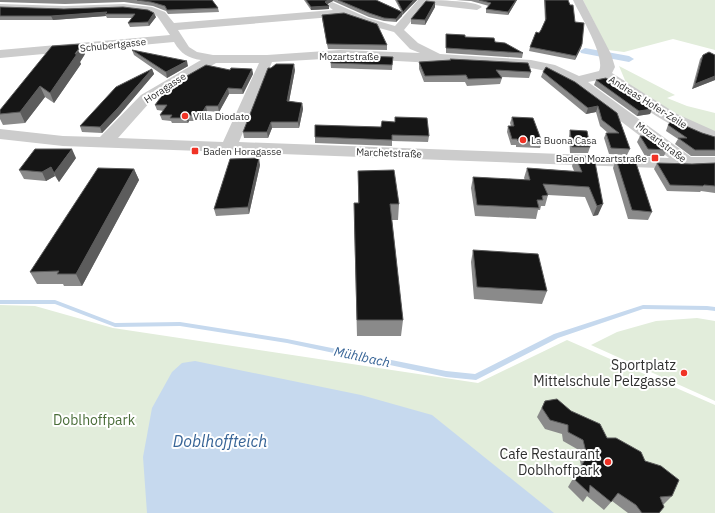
<svg xmlns="http://www.w3.org/2000/svg" width="715" height="513" font-family="'IBM Plex Sans',sans-serif">
<style>
.green{fill:#e2eddb}
.water{fill:#c6d9ee}
.lines{fill:none;stroke-linecap:round;stroke-linejoin:round}
.stream{fill:#c6d9ee;fill-rule:evenodd}
.canal{fill:#c6d9ee;fill-rule:evenodd}
.minor{fill:#ccc;fill-rule:evenodd}
.wall{fill:#8a8a8a}
.shaded-wall{fill:#5c5c5c}
.building{fill:#161616;stroke:#5c5c5c}
.poi-dot{fill:#f03326;stroke:#fff;stroke-width:1.5}
.labels{text-anchor:middle;dominant-baseline:central;stroke-width:4;stroke-linejoin:round;paint-order:stroke}
.far-street-label{font-size:10px;fill:#2f2f2f;stroke:#fff}
.far-poi-label{font-size:10px;fill:#2f2f2f;stroke:#fff;text-anchor:start}
.water-label{font-size:13px;font-style:italic;fill:#376496;stroke:#fff}
.near-poi-label{font-size:14px;fill:#2f2f2f;stroke:#fff;text-anchor:end}
.near-park-label{font-size:14px;fill:#4a6d39;stroke:#fff}
.near-water-label{font-size:16px;font-style:italic;fill:#376496;stroke:#fff}
</style>
<rect width="100%" height="100%" fill="#fff"/>
<path class="green" d="M 583,0 L 715,0 L 715,50 L 673,39 L 624,52 L 608,50 Z
M 619,66 L 675,95 L 667,98 L 687,106 L 715,113 L 715,133 L 683,120 L 627,85 Z
M 0,305 L 35,306 L 113,328 L 478,383 L 567,340 L 715,405 L 715,513 L 0,513 Z
M 697,318 L 715,321 L 715,401 L 591,345 L 617,332 L 656,321 Z"/>
<path class="water" d="M 195,361 L 361,395 L 432,415 L 554,513 L 147,513 L 143,457 L 152,408 L 172,372 L 182,363 Z"/>
<g class="lines">
<path class="stream" d="M 0,300 L 55,300 L 115,323 L 180,322 L 287,339 L 446,371 L 475,374 L 554,334 L 643,305 L 707,306 L 715,307 L 715,311 L 707,310 L 643,309 L 558,338 L 476,380 L 446,377 L 287,343 L 180,326 L 115,327 L 55,304 L 0,304 Z"/>
<path class="canal" d="M 585,48 L 629,56 L 634,59 L 629,62 L 581,53 L 580,51 Z"/>
<path class="minor" d="M 418,0 C 429,0 476,0 482,7 L 477,10 L 425,4 L 404,30 L 418,43 L 440,54 L 531,60 L 555,65 L 579,76 L 599,71 C 606,57 580,15 573,0 L 583,0 L 611,54 L 615,67 L 612,73 L 677,114 L 715,131 L 715,142 C 673,132 637,103 603,79 L 588,82 L 691,157 L 715,157 L 715,167 L 689,169 L 683,168 L 659,168 L 63,146 L 0,139 L 0,129 L 63,136 L 100,137 L 141,95 L 201,60 C 188,58 181,54 174,42 L 0,58 L 0,50 L 170,35 L 157,16 L 150,13 L 124,10 L 65,12 L 0,10 L 0,4 L 65,6 L 124,4 L 152,7 L 165,12 L 174,23 L 333,10 L 327,5 L 332,2 L 368,18 L 395,26 ZM 344,16 L 368,25 L 394,32 L 410,49 L 420,53 L 340,50 L 267,55 L 213,55 L 197,52 L 189,47 L 178,30 ZM 340,58 L 531,68 L 546,71 L 572,84 L 669,158 L 239,142 L 272,62 ZM 216,63 L 259,63 L 223,142 L 118,138 L 151,101 Z"/>
</g>
<path class="wall" d="M 0,0 L 212,0 L 218,8 L 219,12 L 168,14 L 166,11 L 153,6 L 124,2 L 65,4 L 0,2 Z
M 304,0 L 376,0 L 401,11 L 395,0 L 417,0 L 396,22 L 384,21 L 369,17 L 333,1 L 327,4 L 329,9 L 311,10 Z
M 456,0 L 517,0 L 508,15 L 486,13 L 486,9 L 489,6 L 471,1 Z
M 544,0 L 568,0 L 582,44 L 581,48 L 575,60 L 529,51 L 530,47 L 541,30 L 545,21 Z
M 435,2 L 435,7 L 425,25 L 411,24 L 411,19 Z
M 0,7 L 64,9 L 123,7 L 156,17 L 149,26 L 130,27 L 128,23 L 132,18 L 107,18 L 106,16 L 53,20 L 0,20 Z
M 322,15 L 387,45 L 387,50 L 328,49 L 322,19 Z
M 446,34 L 465,37 L 523,53 L 522,58 L 446,53 Z
M 132,50 L 188,66 L 167,78 L 134,55 Z
M 85,54 L 80,62 L 81,64 L 54,103 L 45,97 L 25,123 L 3,125 L 0,119 L 0,110 Z
M 330,55 L 393,57 L 392,70 L 331,68 Z
M 703,55 L 715,55 L 715,80 L 692,89 L 700,59 Z
M 450,59 L 531,72 L 529,78 L 501,77 L 502,78 L 500,84 L 467,86 L 465,82 L 424,82 L 419,69 L 419,62 L 449,61 Z
M 152,69 L 154,74 L 120,114 L 102,133 L 82,132 L 80,126 Z
M 252,69 L 253,74 L 243,94 L 229,94 L 219,112 L 207,111 L 202,121 L 189,121 L 188,123 L 172,123 L 171,121 L 162,120 L 160,115 L 164,111 L 157,110 L 155,105 L 230,70 Z
M 295,70 L 289,101 L 302,103 L 303,109 L 299,128 L 272,128 L 268,138 L 244,138 L 243,132 Z
M 543,72 L 617,113 L 630,149 L 627,155 L 609,154 L 604,138 L 606,133 L 608,133 L 600,126 L 596,112 L 586,114 L 541,77 Z
M 596,80 L 652,109 L 650,114 L 637,116 L 594,85 Z
M 512,117 L 542,142 L 540,148 L 516,147 L 516,145 L 511,145 L 507,132 L 508,126 L 511,126 L 510,123 Z
M 315,125 L 429,136 L 428,142 L 392,141 L 392,146 L 315,143 Z
M 668,125 L 702,133 L 715,137 L 715,156 L 691,156 L 675,144 L 678,139 L 666,131 Z
M 570,130 L 590,147 L 588,153 L 570,153 L 569,136 Z
M 640,136 L 667,150 L 664,156 L 645,156 L 637,142 Z
M 575,156 L 594,157 L 598,215 L 593,216 L 585,197 L 548,195 L 545,206 L 541,206 L 540,210 L 538,210 L 536,219 L 475,216 L 471,188 L 473,177 L 525,180 L 524,178 L 527,168 L 574,171 L 572,166 Z
M 76,158 L 59,182 L 55,176 L 46,181 L 24,179 L 19,170 Z
M 616,159 L 652,212 L 648,220 L 628,219 L 613,168 Z
M 657,163 L 692,164 L 715,163 L 715,193 L 701,191 L 700,192 L 667,191 L 654,169 Z
M 260,165 L 249,214 L 216,216 L 214,209 Z
M 134,169 L 139,180 L 82,286 L 64,286 L 63,284 L 37,284 L 30,272 Z
M 358,171 L 399,204 L 398,220 L 392,220 L 403,320 L 401,336 L 357,336 L 354,219 L 358,203 Z
M 473,250 L 547,291 L 542,304 L 474,299 L 471,262 Z
M 545,401 L 571,411 L 607,438 L 645,461 L 672,496 L 664,504 L 663,504 L 659,513 L 628,513 L 612,501 L 604,510 L 587,496 L 583,502 L 568,487 L 581,465 L 577,449 L 563,441 L 562,434 L 545,429 L 537,417 Z"/>
<path class="shaded-wall" d="M 328,0 L 333,0 L 333,1 L 326,5 L 325,2 Z
M 414,0 L 417,0 L 402,15 L 403,12 Z
M 516,0 L 517,0 L 508,15 L 508,12 Z
M 435,2 L 435,7 L 425,25 L 425,20 Z
M 329,6 L 329,9 L 311,10 L 311,7 Z
M 107,12 L 105,14 L 106,16 L 53,20 L 51,16 Z
M 402,12 L 402,16 L 396,22 L 396,19 Z
M 154,13 L 156,17 L 149,26 L 148,22 Z
M 82,44 L 85,54 L 80,62 L 81,64 L 54,103 L 50,93 Z
M 582,44 L 581,48 L 575,60 L 576,56 Z
M 187,61 L 188,66 L 167,78 L 166,72 Z
M 294,64 L 295,70 L 288,107 L 287,101 Z
M 152,69 L 154,74 L 120,114 L 102,133 L 100,127 Z
M 252,69 L 253,74 L 243,94 L 242,89 Z
M 715,76 L 715,80 L 692,89 L 695,84 Z
M 40,86 L 45,97 L 25,123 L 20,112 Z
M 228,88 L 229,94 L 219,112 L 218,106 Z
M 302,103 L 303,109 L 299,128 L 298,122 Z
M 206,106 L 207,111 L 202,121 L 200,116 Z
M 598,106 L 596,112 L 586,114 L 588,108 Z
M 652,109 L 650,114 L 637,116 L 639,111 Z
M 188,115 L 189,121 L 188,123 L 186,118 Z
M 271,122 L 272,128 L 268,138 L 267,132 Z
M 72,149 L 76,158 L 59,182 L 54,173 Z
M 259,158 L 260,165 L 249,214 L 248,207 Z
M 51,167 L 55,176 L 46,181 L 42,172 Z
M 134,169 L 139,180 L 82,286 L 76,274 Z
M 603,204 L 598,215 L 593,216 L 597,206 Z"/>
<path class="building" d="M 137,0 L 212,0 L 218,8 L 167,10 L 165,6 L 151,2 Z
M 306,0 L 328,0 L 325,2 L 329,6 L 311,7 Z
M 338,0 L 376,0 L 402,12 L 396,19 L 384,18 L 369,13 Z
M 397,0 L 414,0 L 403,12 Z
M 479,0 L 516,0 L 508,12 L 486,9 L 491,3 Z
M 545,0 L 568,0 L 570,5 L 573,5 L 575,22 L 584,23 L 582,44 L 576,56 L 530,47 L 536,32 L 539,33 L 541,30 L 546,19 Z
M 426,1 L 435,2 L 425,20 L 411,19 Z
M 0,7 L 64,9 L 123,7 L 148,10 L 154,13 L 148,22 L 128,23 L 135,14 L 105,14 L 107,12 L 51,16 L 0,16 Z
M 344,13 L 377,24 L 387,45 L 327,44 L 322,15 Z
M 446,34 L 465,35 L 465,37 L 494,38 L 495,42 L 505,43 L 523,53 L 446,48 Z
M 82,44 L 75,54 L 77,54 L 50,93 L 40,86 L 20,112 L 0,114 L 0,110 L 52,46 Z
M 132,50 L 187,61 L 166,72 Z
M 709,52 L 715,55 L 715,76 L 695,84 L 703,55 Z
M 330,55 L 393,57 L 392,65 L 331,63 Z
M 450,59 L 528,63 L 531,72 L 496,70 L 502,78 L 468,79 L 466,75 L 425,76 L 419,62 L 451,60 Z
M 276,64 L 294,64 L 287,101 L 302,103 L 298,122 L 271,122 L 267,132 L 243,132 L 268,68 L 271,68 Z
M 206,65 L 230,70 L 231,68 L 252,69 L 242,89 L 228,88 L 218,106 L 206,106 L 200,116 L 188,115 L 186,118 L 170,118 L 172,115 L 160,115 L 167,105 L 155,105 L 169,86 Z
M 546,67 L 575,82 L 617,113 L 630,149 L 611,148 L 606,133 L 619,133 L 602,120 L 598,106 L 588,108 L 543,72 Z
M 152,69 L 118,108 L 100,127 L 80,126 L 116,87 Z
M 606,78 L 652,109 L 639,111 L 596,80 Z
M 395,117 L 427,118 L 429,136 L 392,135 L 392,140 L 315,137 L 315,125 L 381,127 L 382,121 L 395,122 Z
M 512,117 L 533,118 L 542,142 L 518,141 L 517,139 L 512,139 L 508,126 L 514,126 Z
M 672,120 L 702,133 L 715,137 L 715,150 L 695,150 L 678,138 L 687,138 L 668,125 Z
M 570,130 L 587,131 L 590,147 L 572,147 Z
M 640,136 L 649,136 L 667,150 L 648,149 Z
M 35,149 L 72,149 L 54,173 L 51,167 L 42,172 L 19,170 Z
M 575,156 L 594,157 L 603,204 L 597,206 L 589,187 L 543,184 L 548,195 L 542,196 L 543,200 L 537,200 L 539,208 L 477,205 L 473,177 L 530,180 L 527,168 L 582,172 Z
M 259,158 L 248,207 L 214,209 L 230,159 Z
M 616,159 L 635,160 L 652,212 L 632,210 Z
M 657,163 L 692,164 L 715,163 L 715,186 L 704,185 L 703,186 L 670,185 Z
M 98,168 L 134,169 L 76,274 L 57,274 L 59,271 L 30,272 Z
M 394,170 L 399,204 L 390,204 L 403,320 L 357,320 L 354,203 L 359,203 L 358,171 Z
M 473,250 L 538,254 L 547,291 L 477,287 Z
M 557,399 L 571,411 L 600,424 L 607,438 L 616,438 L 641,452 L 645,461 L 661,466 L 679,480 L 672,496 L 660,497 L 664,507 L 659,513 L 642,513 L 636,505 L 618,493 L 611,502 L 590,485 L 589,493 L 574,479 L 587,456 L 583,440 L 568,432 L 568,425 L 550,420 L 542,408 L 545,401 Z"/>
<g class="poi-dot">
<circle cx="185" cy="116" r="4"/>
<circle cx="523" cy="140" r="4"/>
<rect x="191" y="147" width="8" height="8" rx="2"/>
<rect x="651" y="154" width="8" height="8" rx="2"/>
<circle cx="684" cy="373" r="4"/>
<circle cx="608" cy="462" r="4"/>
</g>
<g class="labels">
<g class="far-street-label">
<text transform="translate(113 45) rotate(-6)">Schubertgasse</text>
<text x="349" y="56">Mozartstraße</text>
<text transform="translate(165 88) rotate(-33)">Horagasse</text>
<text transform="translate(648 102) rotate(32)">Andreas Hofer-Zeile</text>
<text transform="translate(661 142) rotate(37)">Mozartstraße</text>
<text transform="translate(389 153) rotate(2)">Marchetstraße</text>
</g>
<g class="far-poi-label">
<text x="193" y="116">Villa Diodato</text>
<text x="531" y="140">La Buona Casa</text>
<text x="203" y="151">Baden Horagasse</text>
<text x="647" y="158" text-anchor="end">Baden Mozartstraße</text>
</g>
<g class="water-label">
<text transform="translate(362 357) rotate(12)">Mühlbach</text>
</g>
<g class="near-poi-label">
<text x="676" y="365">Sportplatz<tspan x="676" dy="16">Mittelschule Pelzgasse</tspan></text>
<text x="600" y="454">Cafe Restaurant<tspan x="600" dy="16">Doblhoffpark</tspan></text>
</g>
<g class="near-park-label">
<text x="94" y="420">Doblhoffpark</text>
</g>
<g class="near-water-label">
<text x="220" y="441">Doblhoffteich</text>
</g>
</g>
</svg>
